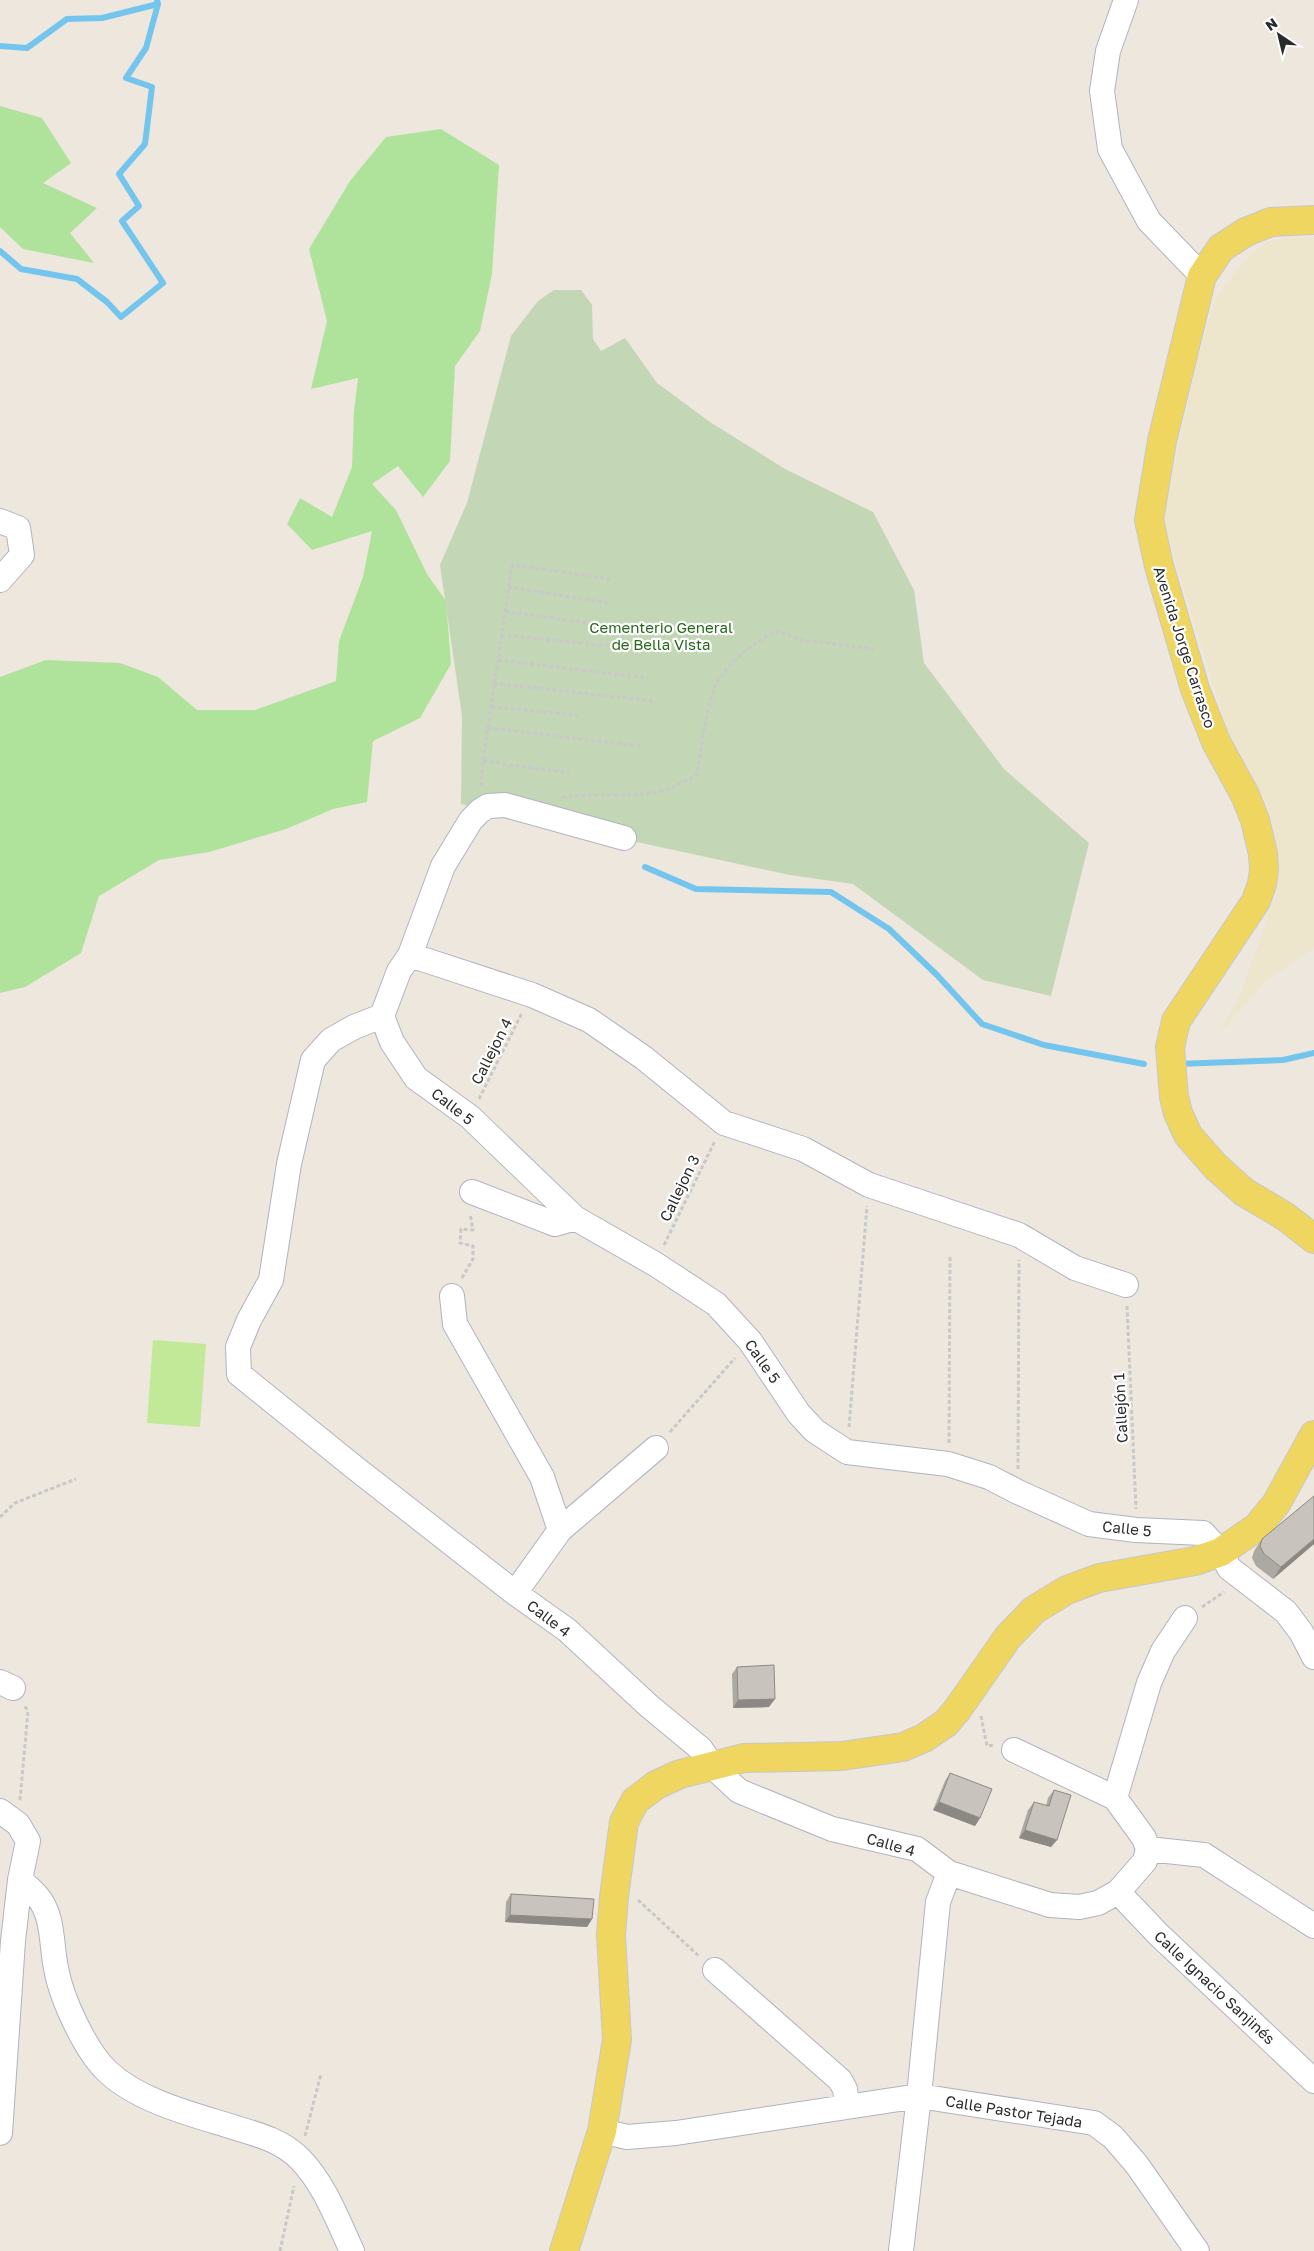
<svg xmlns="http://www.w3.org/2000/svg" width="1314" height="2251" font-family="'Golos Text',sans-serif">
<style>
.education{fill:#eee5cd}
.green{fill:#afe29b}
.cemetery{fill:#c3d6b5}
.pitch{fill:#c1e997}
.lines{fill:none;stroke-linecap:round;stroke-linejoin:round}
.stream{stroke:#73c5ed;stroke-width:6}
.minor-casing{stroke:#b1b3bf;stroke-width:26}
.major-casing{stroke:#c8c8c8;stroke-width:30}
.path{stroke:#c8c8c8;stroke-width:3;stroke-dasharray:4 2.5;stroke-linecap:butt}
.minor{stroke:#fff;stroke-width:24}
.major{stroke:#efd661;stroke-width:28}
.wall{fill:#aca9a3}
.shaded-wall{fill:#8c8984}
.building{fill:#c8c4bd;stroke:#8c8984}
.labels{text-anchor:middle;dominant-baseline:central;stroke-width:4.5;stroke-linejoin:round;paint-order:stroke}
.park-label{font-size:15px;fill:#27681c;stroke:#fff}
.street-label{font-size:15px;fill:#2b2b2b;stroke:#fff}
</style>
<rect width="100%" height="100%" fill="#ede7de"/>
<path class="education" d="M 1314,237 L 1314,948 L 1267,980 L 1218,1035 L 1241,993 L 1278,889 L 1276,844 L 1268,806 L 1228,733 L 1165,527 L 1164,515 L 1196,365 L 1216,297 L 1247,258 L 1267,242 L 1290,238 Z"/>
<path class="green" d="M 0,106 L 42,118 L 71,163 L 43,183 L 97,208 L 70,233 L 94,263 L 23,249 L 0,227 Z
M 441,129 L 499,165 L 492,274 L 480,331 L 455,366 L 450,461 L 423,497 L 398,466 L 372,484 L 396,510 L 427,574 L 446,601 L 451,664 L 420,718 L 373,741 L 367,802 L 333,809 L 286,829 L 209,852 L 159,860 L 99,896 L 81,953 L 25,987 L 0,993 L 0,677 L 46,660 L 120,663 L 158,677 L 197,710 L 255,710 L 336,681 L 339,641 L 363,577 L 372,531 L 312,550 L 287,524 L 300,498 L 332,517 L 352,467 L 354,411 L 358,378 L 311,389 L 327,321 L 309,249 L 350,181 L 386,137 Z"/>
<path class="cemetery" d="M 554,290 L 581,290 L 592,305 L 593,339 L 601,351 L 625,338 L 657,383 L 710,422 L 785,469 L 873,512 L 914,590 L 924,663 L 1004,769 L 1089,843 L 1051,996 L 983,980 L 853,884 L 790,875 L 461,804 L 462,716 L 440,565 L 467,503 L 511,336 L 538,301 Z"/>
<path class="pitch" d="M 153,1340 L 206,1344 L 200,1427 L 147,1423 Z"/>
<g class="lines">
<path class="stream" d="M 0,46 L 27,48 L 67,19 L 102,18 L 158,4
M 0,251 L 21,269 L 77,279 L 107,302 L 121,317 L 163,283 L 122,221 L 139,206 L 119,174 L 145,144 L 152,87 L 126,78 L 146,48 L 158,4 L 157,0
M 645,867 L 696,889 L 831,892 L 889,929 L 937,975 L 982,1024 L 1044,1045 L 1144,1064
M 1177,1064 L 1283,1060 L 1314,1053"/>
<g class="minor-casing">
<path id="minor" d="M 1126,0 L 1108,51 L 1102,91 L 1110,149 L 1149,221 L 1202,276
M 0,521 L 18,528 L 22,555 L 0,580
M 624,838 L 505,805 L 488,806 L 480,811 L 471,820 L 443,866 L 410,955 L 399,971 L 382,1016 L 354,1027 L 331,1040 L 313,1060 L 289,1164 L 271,1280 L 249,1320 L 238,1347 L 239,1374 L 354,1467 L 515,1593 L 567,1630 L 649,1706 L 701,1749 L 712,1766 L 739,1791 L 832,1829 L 917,1849 L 949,1873 L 1050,1905 L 1079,1907 L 1098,1903 L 1118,1892 L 1145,1861 L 1148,1849 L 1144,1838 L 1115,1798 L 1014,1750
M 410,955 L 532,995 L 589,1020 L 644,1058 L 724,1123 L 803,1149 L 869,1185 L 1019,1235 L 1075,1268 L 1126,1285
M 382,1016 L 392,1042 L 416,1078 L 470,1117 L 575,1218 L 655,1264 L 716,1304 L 750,1341 L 799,1414 L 815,1431 L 847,1452 L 948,1464 L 989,1477 L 1018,1492 L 1089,1524 L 1136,1530 L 1203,1533 L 1221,1552 L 1229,1568 L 1286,1612 L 1301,1632 L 1314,1657
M 472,1192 L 555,1224 L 575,1218
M 452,1296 L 455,1324 L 542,1477 L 560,1530
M 515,1593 L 560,1530 L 656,1448
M 0,1682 L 13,1688
M 1115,1798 L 1149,1683 L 1163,1651 L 1185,1618
M 0,1811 L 18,1824 L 28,1841 L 20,1880 L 13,1941 L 0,2133
M 1148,1849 L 1204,1855 L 1314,1926
M 20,1880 C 26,1885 32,1890 37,1896 C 54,1915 51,1945 56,1968 C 61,1998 86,2052 108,2072 C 140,2102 195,2115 236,2128 C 260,2135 282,2141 300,2159 C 325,2185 337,2219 352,2251
M 1118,1892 L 1159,1935 L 1314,2081
M 715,1970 L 840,2080 L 845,2089 L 847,2105
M 602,2131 L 627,2137 L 676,2133 L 919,2096 L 1094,2123 L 1113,2137 L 1137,2165 L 1197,2251
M 901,2251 L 919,2096 L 938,1902 L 949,1873"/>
</g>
<g class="major-casing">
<path id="major" d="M 1314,220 L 1271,222 L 1246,232 L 1221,248 L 1202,276 L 1162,441 L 1149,520 L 1159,566 L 1195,689 L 1216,742 L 1245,795 L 1255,820 L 1263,854 L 1264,870 L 1262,884 L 1256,901 L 1176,1021 L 1170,1047 L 1174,1097 L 1178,1113 L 1188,1135 L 1215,1166 L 1244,1192 L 1286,1217 L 1314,1239
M 564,2251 L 602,2131 L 617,2040 L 611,1935 L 614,1897 L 624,1822 L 635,1801 L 656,1785 L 680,1774 L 744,1758 L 842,1756 L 903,1747 L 924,1738 L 946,1723 L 957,1710 L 1008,1637 L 1034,1610 L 1067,1590 L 1099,1578 L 1195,1561 L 1221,1552 L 1257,1527 L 1276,1504 L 1314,1435"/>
</g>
<path class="path" d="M 508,587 L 609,603
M 505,611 L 612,627
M 501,635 L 621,647
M 498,660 L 648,678
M 494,683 L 652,701
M 491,707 L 578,715
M 488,728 L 640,746
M 483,761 L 569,773
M 481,786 L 483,761 L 512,565 L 612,579
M 562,797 C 594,793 625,798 656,792 C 670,790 684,781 696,776 C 701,754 707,698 718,681 C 732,658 753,644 776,631 L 802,640 L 874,649
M 479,1099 L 522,1013
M 664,1245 L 715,1141
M 462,1278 L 473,1259 L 473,1246 L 460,1243 L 461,1229 L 473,1230 L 470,1214
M 1127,1306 L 1136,1509
M 849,1427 L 867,1206
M 670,1432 L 735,1358
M 949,1443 L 950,1255
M 1018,1469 L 1019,1260
M 0,1517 L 15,1503 L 76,1479
M 1202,1607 L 1224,1592
M 981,1716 L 987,1746 L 995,1745
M 20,1800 L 28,1711 L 24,1705
M 638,1900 L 700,1957
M 305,2136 L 321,2074
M 280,2251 L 294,2186"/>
<use href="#minor" class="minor"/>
<use href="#major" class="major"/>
</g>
<path class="wall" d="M 1262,1539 L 1314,1544 L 1273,1579 L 1256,1566 L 1252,1558 L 1254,1551 Z
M 737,1667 L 769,1707 L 733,1708 L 732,1674 Z
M 950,1773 L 980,1818 L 975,1826 L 933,1810 L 945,1781 Z
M 1054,1790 L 1057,1840 L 1051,1847 L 1019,1838 L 1028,1810 L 1034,1802 L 1046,1806 L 1048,1798 Z
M 511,1894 L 592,1919 L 587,1927 L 505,1922 L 506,1902 Z"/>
<path class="shaded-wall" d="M 1314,1539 L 1314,1544 L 1273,1579 L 1281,1567 Z
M 775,1699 L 769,1707 L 733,1708 L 738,1700 Z
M 939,1802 L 980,1818 L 975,1826 L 933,1810 Z
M 1025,1830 L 1057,1840 L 1051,1847 L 1019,1838 Z
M 510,1915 L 592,1919 L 587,1927 L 505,1922 Z"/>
<path class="building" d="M 1314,1496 L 1314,1539 L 1281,1567 L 1264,1554 L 1260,1546 L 1262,1539 Z
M 774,1665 L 775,1699 L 738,1700 L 737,1667 Z
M 950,1773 L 992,1789 L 980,1818 L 939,1802 Z
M 1054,1790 L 1071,1795 L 1057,1840 L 1025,1830 L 1034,1802 L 1049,1806 Z
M 511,1894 L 594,1899 L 592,1919 L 510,1915 Z"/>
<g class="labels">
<g class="park-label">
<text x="661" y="627">Cementerio General<tspan x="661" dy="17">de Bella Vista</tspan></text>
</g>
<g class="street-label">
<text transform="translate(1185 647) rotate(72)">Avenida Jorge Carrasco</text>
<text transform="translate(491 1051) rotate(-63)">Callejon 4</text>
<text transform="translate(453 1106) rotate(38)">Calle 5</text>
<text transform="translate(679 1188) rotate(-64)">Callejon 3</text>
<text transform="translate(763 1361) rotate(55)">Calle 5</text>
<text transform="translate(1120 1408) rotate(-93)">Callejón 1</text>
<text transform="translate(1127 1528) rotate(6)">Calle 5</text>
<text transform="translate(549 1618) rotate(37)">Calle 4</text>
<text transform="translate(891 1844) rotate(16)">Calle 4</text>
<text transform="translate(1215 1987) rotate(43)">Calle Ignacio Sanjinés</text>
<text transform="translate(1014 2111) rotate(9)">Calle Pastor Tejada</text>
</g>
</g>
<g transform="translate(1279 35) rotate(325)" stroke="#ffffff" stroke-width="4" paint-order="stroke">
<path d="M0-4L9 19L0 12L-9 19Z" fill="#2b2b2b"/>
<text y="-8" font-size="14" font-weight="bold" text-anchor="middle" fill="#2b2b2b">N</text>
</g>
</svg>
